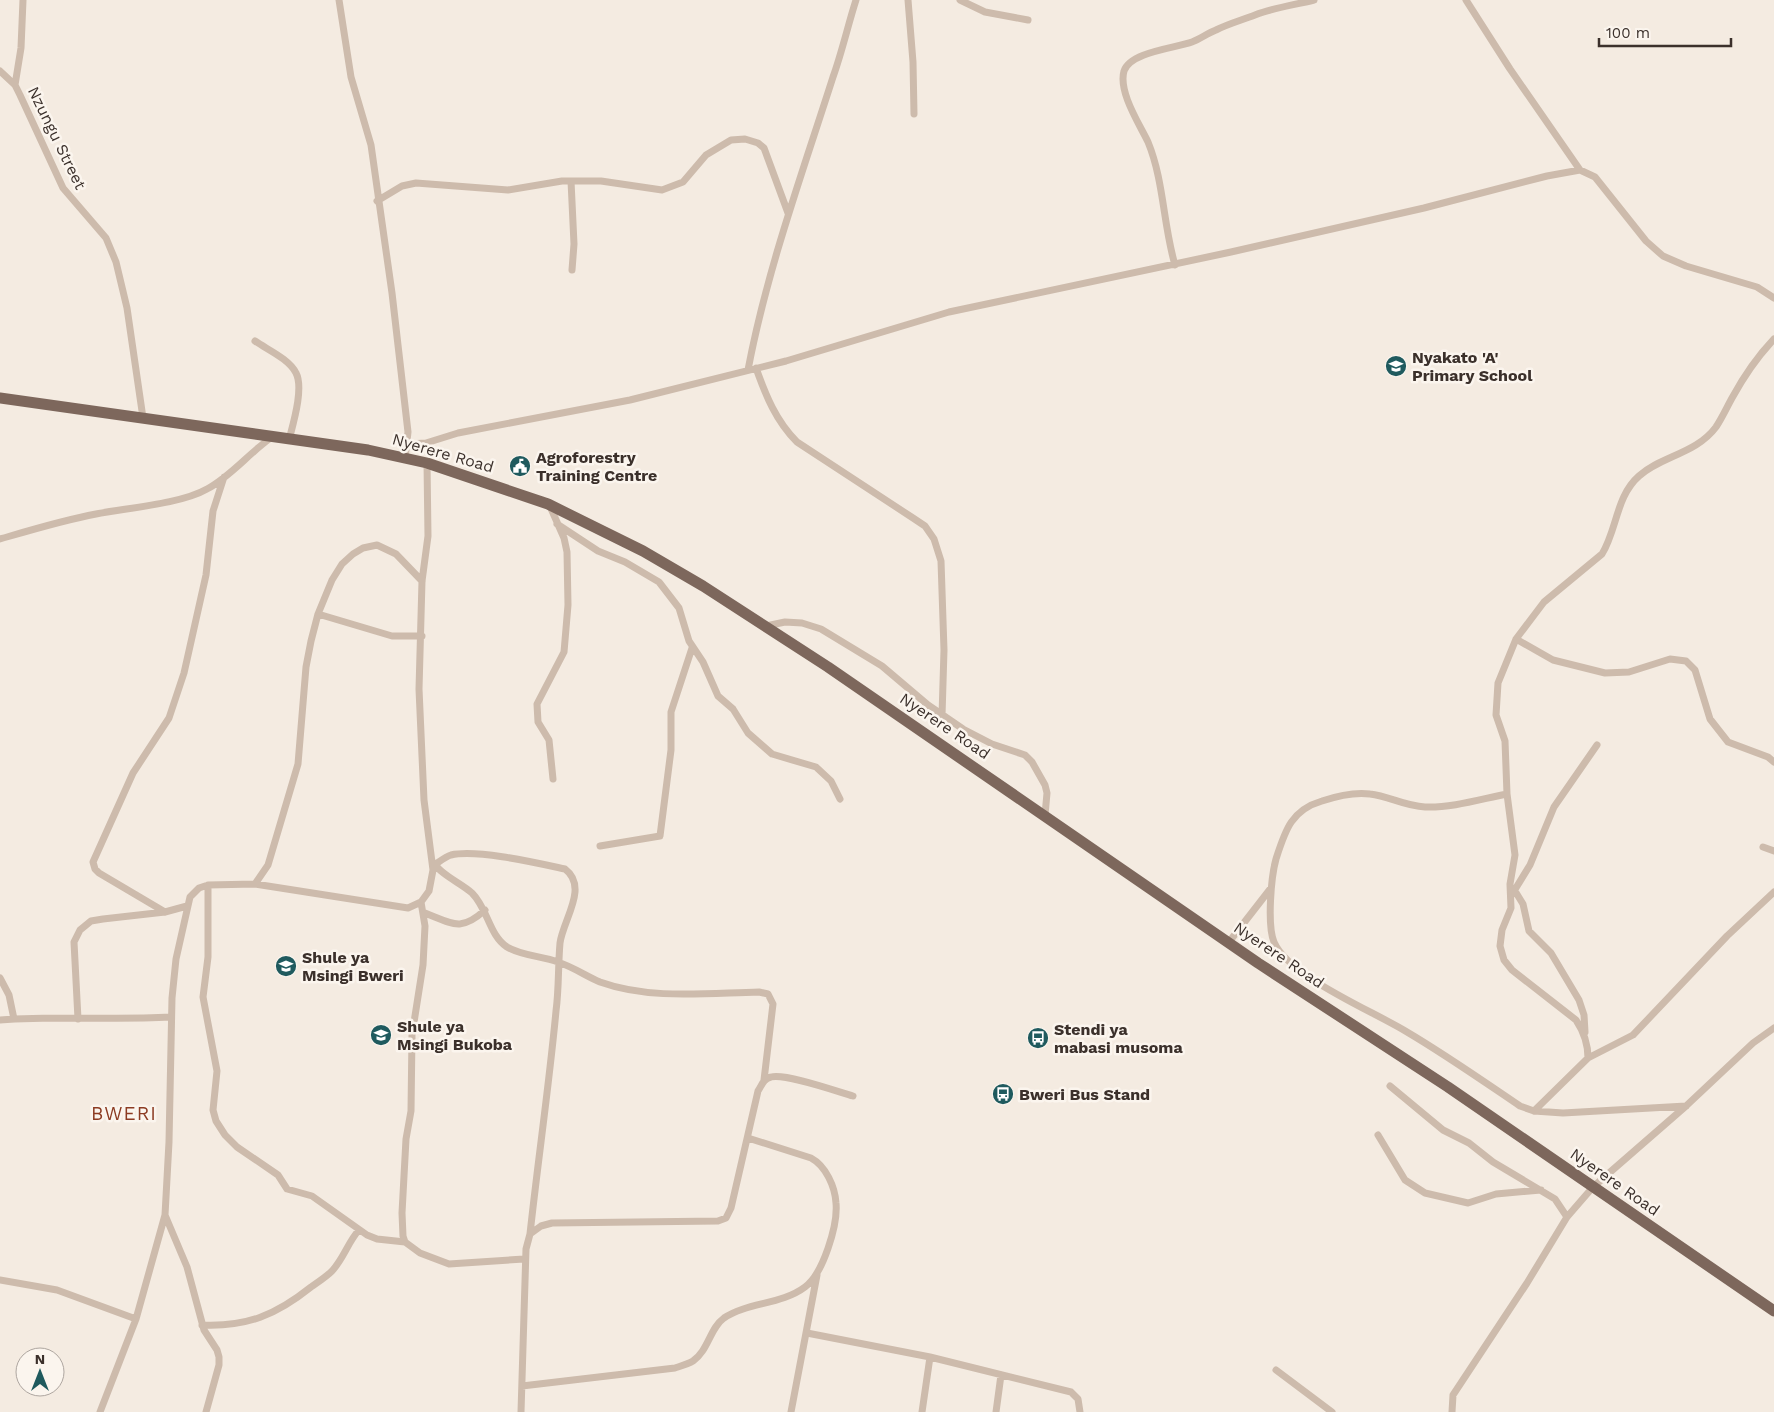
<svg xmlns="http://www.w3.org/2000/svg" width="1774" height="1412" font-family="'Work Sans',sans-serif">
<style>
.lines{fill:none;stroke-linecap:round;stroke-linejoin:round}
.minor{stroke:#cdbbac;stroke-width:7}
.primary{stroke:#7d675c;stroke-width:11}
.labels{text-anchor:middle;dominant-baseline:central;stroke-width:5;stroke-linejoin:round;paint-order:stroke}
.street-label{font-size:16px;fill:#3b302b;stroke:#fbf5ee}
.poi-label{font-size:16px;font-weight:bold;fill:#3b302b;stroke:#fbf5ee;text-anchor:start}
.quarter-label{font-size:19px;letter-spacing:1px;fill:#8c3b22;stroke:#fbf5ee}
</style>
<rect width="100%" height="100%" fill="#f4ebe1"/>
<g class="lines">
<path class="minor" d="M 339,0 L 351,77 L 371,145 L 392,293 L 408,432 L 405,458
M 908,0 L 913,62 L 914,114
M 960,0 L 985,12 L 1028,20
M 1466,0 L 1510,69 L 1580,170
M 0,71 L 15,85 L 20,95 L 63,188 L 106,238 L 116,262 L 127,308 L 143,418
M 15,85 L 21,48 L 23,0
M 571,181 L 574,244 L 572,270
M 377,201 L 402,186 L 416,183 L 508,190 L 562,181 L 601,181 L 662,190 L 683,182 L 706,155 L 731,140 L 745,139 L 758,143 L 764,148 L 788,213
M 1175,265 C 1163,224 1164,181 1148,142 C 1140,125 1118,92 1124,71 C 1130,52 1175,48 1192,42 C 1200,39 1208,33 1216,30 C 1228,24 1242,20 1255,15 C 1273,8 1294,5 1314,0
M 255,341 C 268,350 289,359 296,373 C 304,388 293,424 289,440
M 756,368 C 766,396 776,421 797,442 L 913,518 L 925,526 L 934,539 L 941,561 L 944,650 L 942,716
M 748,370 C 767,270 802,174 833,77 C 842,52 848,25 856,0
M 408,444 L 426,443 L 458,433 L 630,400 L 786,361 L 949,312 L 1231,252 L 1424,208 L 1547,176 L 1580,170 L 1595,177 L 1646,241 L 1663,256 L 1686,266 L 1757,287 L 1774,298
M 549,504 L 564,538 L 567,552 L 568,605 L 564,652 L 537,704 L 538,722 L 549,740 L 553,779
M 557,524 L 598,551 L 625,562 L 659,582 L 679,608 L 689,641 L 703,662 L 718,696 L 733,709 L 748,733 L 772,754 L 816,767 L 831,781 L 840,799
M 0,539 C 31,530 64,520 96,514 C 126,508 181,504 207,489 C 230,477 249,453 272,437
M 318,614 L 392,636 L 422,636
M 766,626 L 785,622 L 802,623 L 821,629 L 882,666 L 928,705 L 963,729 L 992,744 L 1025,755 L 1032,762 L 1045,785 L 1047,793 L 1045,815
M 1516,639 L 1553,660 L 1605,673 L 1629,672 L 1670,659 L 1686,661 L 1695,670 L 1710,719 L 1728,742 L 1768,757 L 1774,762
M 1507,794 C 1481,799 1452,808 1425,807 C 1404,806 1389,796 1370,794 C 1355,792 1337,796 1322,801 C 1291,810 1285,831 1276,859 C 1271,877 1267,925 1274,942 C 1289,977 1373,1011 1407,1032 C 1446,1055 1483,1081 1520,1106 L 1534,1111 L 1563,1113 L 1686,1106
M 600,846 L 660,836 L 671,750 L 671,712 L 692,648
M 1763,847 L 1774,851
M 434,863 C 441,875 461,883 472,893 C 488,909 489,935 507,947 C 522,956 542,956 558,962 C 573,967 586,976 600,982 C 650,1000 707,993 759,992 L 768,994 L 773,1004 L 764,1080
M 434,865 C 439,862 445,857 451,855 C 477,849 537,863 565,869 C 589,887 563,920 560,943 C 558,966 559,989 556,1011 C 549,1086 538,1160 530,1234
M 255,884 L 268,865 L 298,764 L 306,667 L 311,641 L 318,614 L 332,580 L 342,564 L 353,554 L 363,548 L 377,545 L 396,554 L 422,581
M 208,885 L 208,957 L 203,997 L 217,1071 L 213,1110 L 216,1121 L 225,1135 L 237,1147 L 278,1175 L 287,1189 L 312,1196 L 367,1235 L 377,1239 L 405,1242
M 1515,891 L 1523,904 L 1529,931 L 1551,953 L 1579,1000 L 1584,1015 L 1585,1032
M 1511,896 L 1530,865 L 1554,807 L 1597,745
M 421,902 L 425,926 L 423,965 L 412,1035 L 411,1111 L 406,1139 L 402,1213 L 403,1236 L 405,1242 L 420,1253 L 449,1264 L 524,1259
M 165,912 L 99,873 L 95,869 L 93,862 L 133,773 L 169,718 L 184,673 L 206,575 L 213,511 L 224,477
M 425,913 C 453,924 461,932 485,910
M 1229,942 L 1271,888
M 0,978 L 9,995 L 14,1019
M 78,1019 L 74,942 L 80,930 L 91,921 L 103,919 L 165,912 L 187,906
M 0,1020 C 57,1016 114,1020 171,1017
M 1588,1058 L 1633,1035 L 1727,936 L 1774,892
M 1390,1086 L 1443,1130 L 1469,1143 L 1493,1162 L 1555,1199 L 1567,1217
M 1534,1111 L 1588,1058 C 1588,1043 1584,1032 1576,1020 L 1512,970 L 1504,960 L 1500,946 L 1502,930 L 1511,908 L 1510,884 L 1515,855 L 1507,794 L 1505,741 L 1496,715 L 1498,683 L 1516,639 L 1544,602 L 1602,554 C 1617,530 1616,496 1639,476 C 1661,456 1696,454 1716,427 C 1722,418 1727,407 1732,398 C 1744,376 1757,357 1774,339
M 1378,1135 L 1405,1180 L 1425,1193 L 1468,1203 L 1496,1194 L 1541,1190
M 165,1215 L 187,1267 L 204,1330 L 217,1350 L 219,1357 L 219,1365 L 206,1412
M 0,1280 L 57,1290 L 136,1319
M 202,1325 C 247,1327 276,1315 311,1287 C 318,1282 326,1277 332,1271 C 344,1258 348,1242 359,1230
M 807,1333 L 930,1357 L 1071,1392 L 1078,1399 L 1080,1412
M 1276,1370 L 1332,1412
M 522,1386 L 675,1368 C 681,1366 688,1364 693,1361 C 708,1351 710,1328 724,1318 C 748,1302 781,1305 805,1287 C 823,1274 838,1225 836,1203 C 835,1187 826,1166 811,1158 L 748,1138
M 100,1412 L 136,1319 L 165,1215 L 169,1142 L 172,998 L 176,959 L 190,897 L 199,888 L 208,885 L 255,884 L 408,908 L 421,902 L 429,891 L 433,870 L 424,800 L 419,689 L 422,581 L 428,536 L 427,463
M 521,1412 L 526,1249 L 530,1234 L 541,1226 L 552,1223 L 718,1221 L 726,1218 L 731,1208 L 758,1091 C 762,1085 763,1079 771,1077 C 785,1073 836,1091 853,1096
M 791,1412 L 817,1275
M 922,1412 L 930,1357
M 996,1412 L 1001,1375
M 1452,1412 L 1453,1395 L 1527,1283 L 1567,1217 L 1593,1187 L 1686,1106 L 1753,1043 L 1774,1028"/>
<path class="primary" d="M 0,398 L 368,450 L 427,463 L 548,504 L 643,551 L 703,586 L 828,667 L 1258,963 L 1448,1087 L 1774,1311"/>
</g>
<defs>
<g id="school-disc" transform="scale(1.125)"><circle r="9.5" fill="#1f5a5e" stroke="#fbf5ee"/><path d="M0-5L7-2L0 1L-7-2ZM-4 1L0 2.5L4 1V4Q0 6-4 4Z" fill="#fff"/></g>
<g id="civic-disc" transform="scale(1.125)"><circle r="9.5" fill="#1f5a5e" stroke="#fbf5ee"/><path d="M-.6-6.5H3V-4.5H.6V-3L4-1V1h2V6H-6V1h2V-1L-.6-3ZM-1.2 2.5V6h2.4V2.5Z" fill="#fff"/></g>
<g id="bus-disc" transform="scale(1.125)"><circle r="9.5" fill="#1f5a5e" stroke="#fbf5ee"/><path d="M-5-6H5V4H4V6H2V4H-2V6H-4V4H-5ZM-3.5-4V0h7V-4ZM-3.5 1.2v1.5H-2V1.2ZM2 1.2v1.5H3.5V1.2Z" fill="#fff"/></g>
</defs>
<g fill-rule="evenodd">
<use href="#school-disc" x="1396" y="366"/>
<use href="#civic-disc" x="520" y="466"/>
<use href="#school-disc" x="286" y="966"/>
<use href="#school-disc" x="381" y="1035"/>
<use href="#bus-disc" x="1038" y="1038"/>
<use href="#bus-disc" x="1003" y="1094"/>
</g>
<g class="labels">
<g class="street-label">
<text transform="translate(57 138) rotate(64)">Nzungu Street</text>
<text transform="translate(443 453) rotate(16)">Nyerere Road</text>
<text transform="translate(945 726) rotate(34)">Nyerere Road</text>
<text transform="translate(1279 955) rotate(34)">Nyerere Road</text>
<text transform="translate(1615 1182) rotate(35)">Nyerere Road</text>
</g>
<g class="poi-label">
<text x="1412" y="357">Nyakato 'A'<tspan x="1412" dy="18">Primary School</tspan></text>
<text x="536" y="457">Agroforestry<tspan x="536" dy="18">Training Centre</tspan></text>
<text x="302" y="957">Shule ya<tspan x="302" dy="18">Msingi Bweri</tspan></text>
<text x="397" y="1026">Shule ya<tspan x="397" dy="18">Msingi Bukoba</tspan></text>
<text x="1054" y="1029">Stendi ya<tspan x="1054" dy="18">mabasi musoma</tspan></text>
<text x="1019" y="1094">Bweri Bus Stand</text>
</g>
<g class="quarter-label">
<text x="124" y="1113">BWERI</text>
</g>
</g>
<g transform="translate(40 1372)"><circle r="24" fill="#fbf5ee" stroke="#aea6a0"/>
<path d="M0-4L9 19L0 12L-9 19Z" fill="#1f5a5e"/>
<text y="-8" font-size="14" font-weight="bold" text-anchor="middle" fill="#3b302b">N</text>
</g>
<path d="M1599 38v8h132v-8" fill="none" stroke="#3b302b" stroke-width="2.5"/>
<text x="1606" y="38" font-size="15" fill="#3b302b" stroke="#fbf5ee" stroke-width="4" paint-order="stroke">100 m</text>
</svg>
